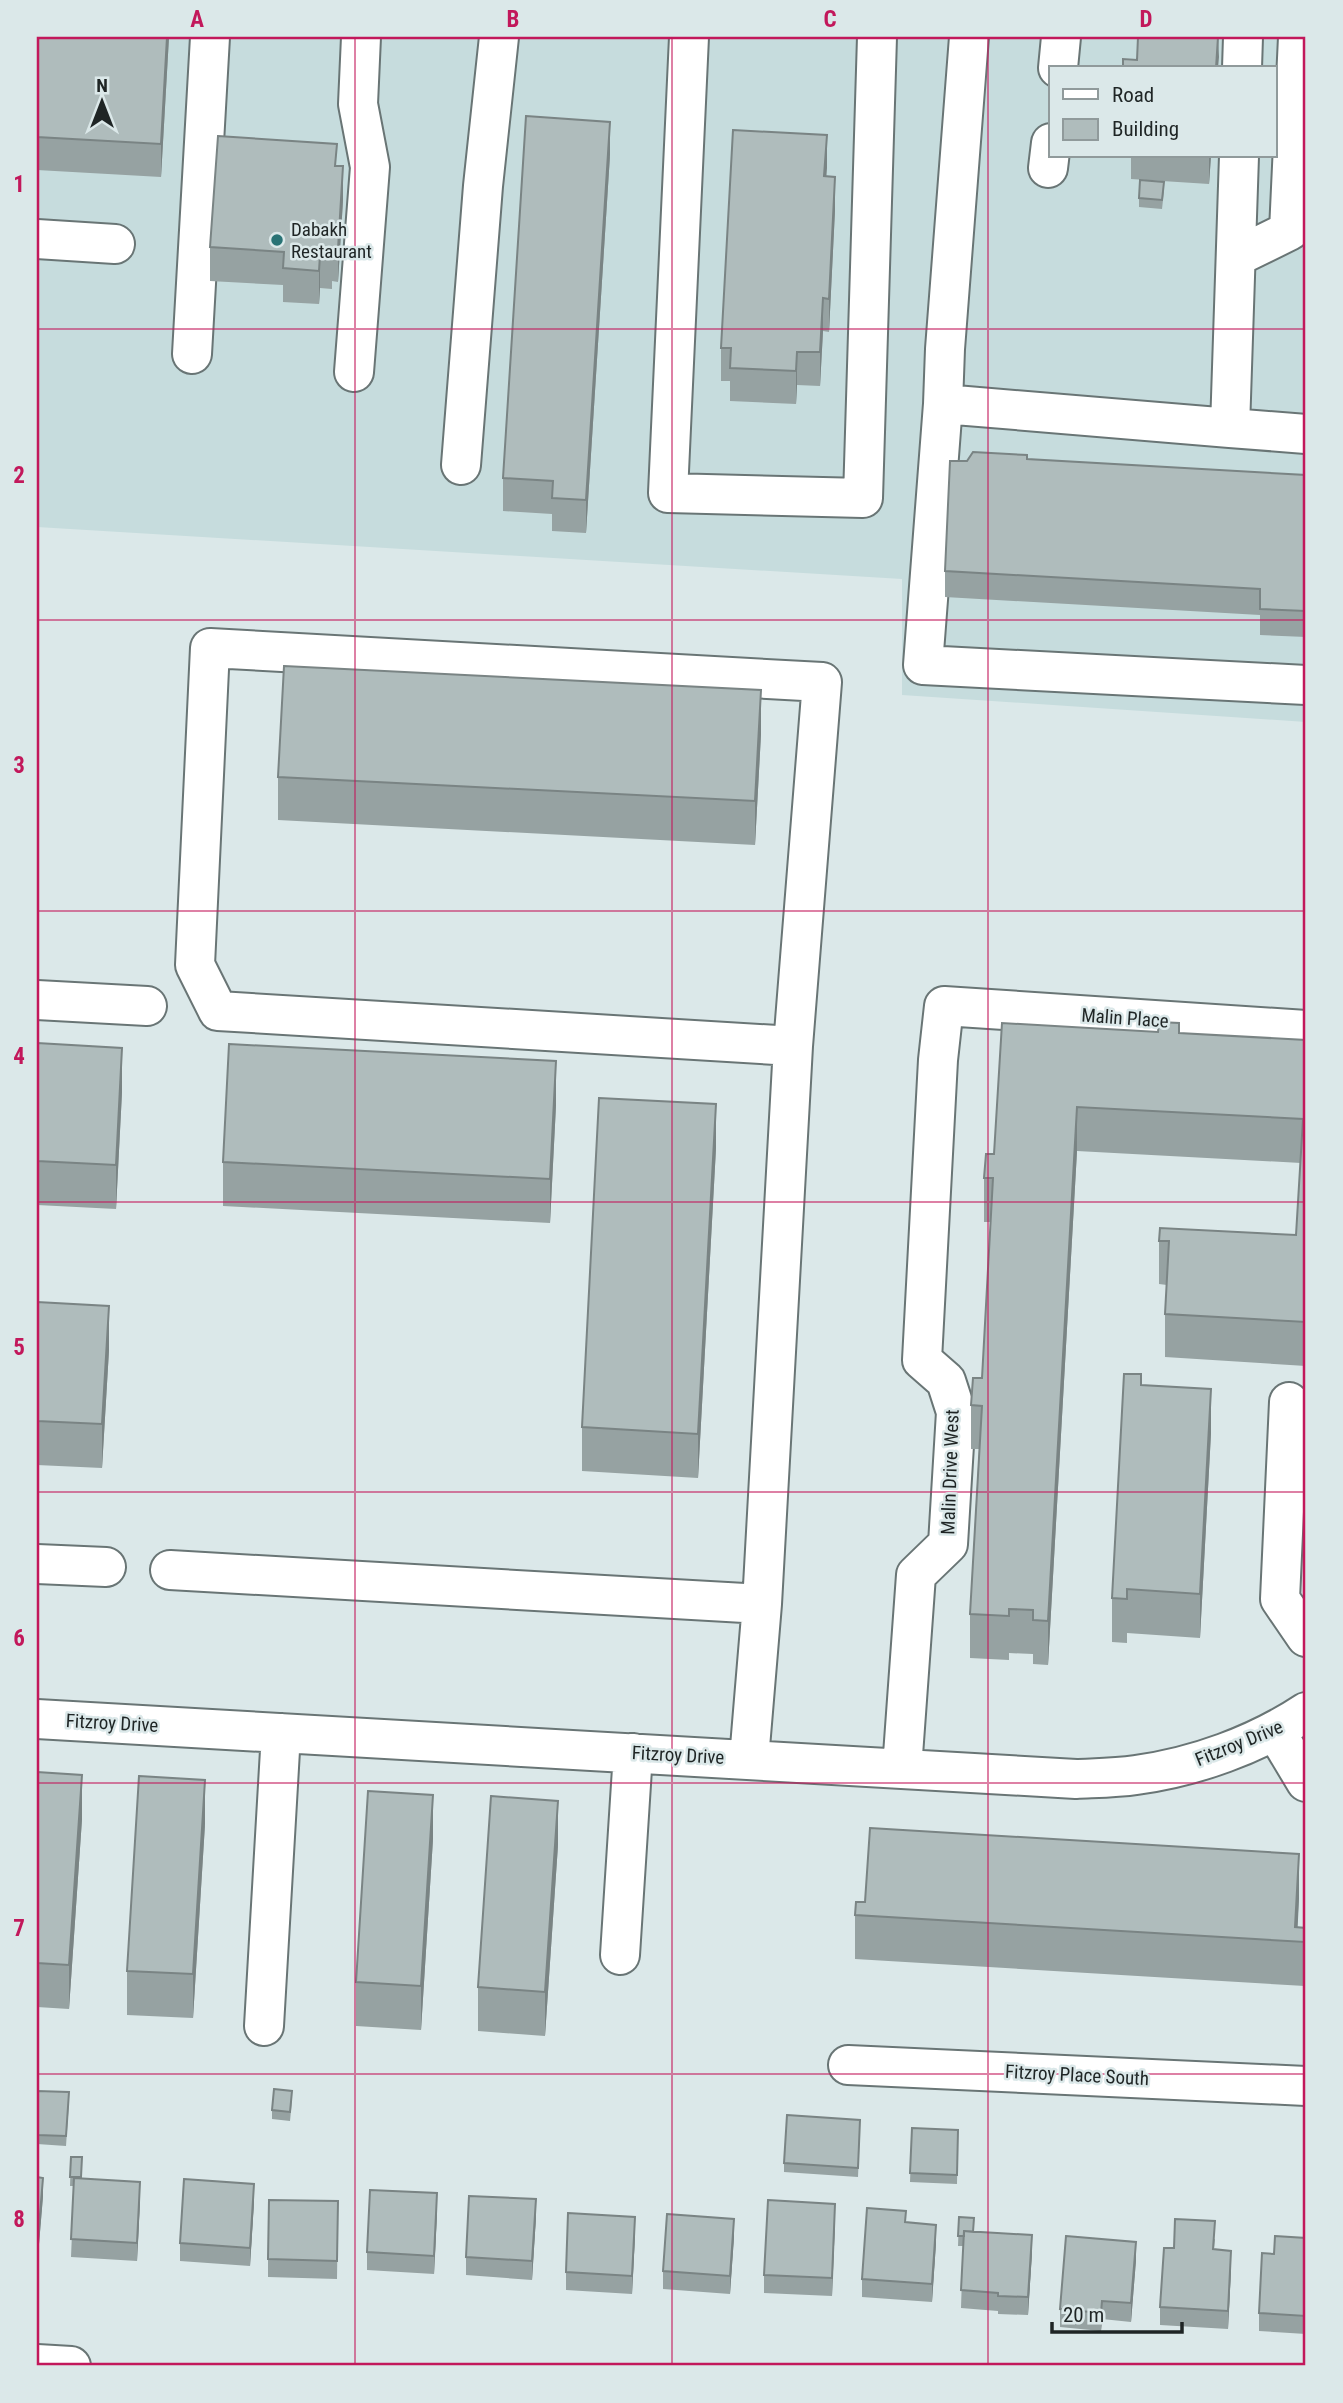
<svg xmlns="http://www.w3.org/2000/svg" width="1343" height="2403" font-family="'Roboto Condensed',sans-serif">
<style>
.built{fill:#c6dcdd;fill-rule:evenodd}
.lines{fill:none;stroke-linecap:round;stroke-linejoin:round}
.minor-casing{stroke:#697575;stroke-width:42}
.minor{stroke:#fff;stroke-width:38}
.wall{fill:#96a2a2}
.shaded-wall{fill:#7a8484}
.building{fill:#afbcbc;stroke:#7a8484;stroke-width:2}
.grid{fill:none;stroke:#c2185b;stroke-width:2;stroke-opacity:0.55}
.poi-dot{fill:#297375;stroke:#dbe8e9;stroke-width:2.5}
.labels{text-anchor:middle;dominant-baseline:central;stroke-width:5;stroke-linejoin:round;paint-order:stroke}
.poi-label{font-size:19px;fill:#1f2525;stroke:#dbe8e9;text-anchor:start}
.street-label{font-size:19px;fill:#1f2525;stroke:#dbe8e9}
.neatline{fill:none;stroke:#c2185b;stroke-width:2.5}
.grid-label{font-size:23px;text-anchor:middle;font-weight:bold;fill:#c2185b}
</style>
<rect width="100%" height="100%" fill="#dbe8e9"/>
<path class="built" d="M 37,37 L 1306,37 L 1306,722 L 902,695 L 902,579 L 37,527 ZM 1051,68 L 1275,68 L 1275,156 L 1051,156 Z"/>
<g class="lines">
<g class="minor-casing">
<path id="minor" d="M 689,37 L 668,493 L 863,498 L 877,37
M 969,37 L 945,349 L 943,404 L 1230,428 L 1239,156
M 1058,68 L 1061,37
M 1242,68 L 1243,37
M 1048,168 L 1051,143
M 37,239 L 115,244
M 1236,257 L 1289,231 L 1298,37
M 192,354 L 210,37
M 354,372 L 370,167 L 358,104 L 361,37
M 943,404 L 923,665 L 1306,685
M 1230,428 L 1306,434
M 461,465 L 483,186 L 499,37
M 37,1000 L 147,1006
M 1289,1402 L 1280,1599 L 1306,1637
M 37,1564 L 106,1567
M 170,1570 L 762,1604
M 37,1719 L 1076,1779 C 1096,1778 1116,1778 1136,1775 C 1195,1767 1256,1745 1306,1712
M 1276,1732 L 1306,1782
M 749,1759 L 762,1604 L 793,1046 L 822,682 L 210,648 L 195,965 L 218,1011 L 793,1046
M 902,1769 L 916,1575 L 948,1544 L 956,1412 L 946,1381 L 922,1360 L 938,1060 L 944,1006 L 1306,1030
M 620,1955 L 633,1753
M 264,2026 L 281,1733
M 848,2065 L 1306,2086
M 37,2364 L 71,2366"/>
</g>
<use href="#minor" class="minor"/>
</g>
<path class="wall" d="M 37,37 L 169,37 L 161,177 L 37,170 Z
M 610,155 L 586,533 L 552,531 L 552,514 L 503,511 L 503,478 Z
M 1131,156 L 1211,156 L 1209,184 L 1131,179 Z
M 337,166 L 343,200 L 338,282 L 332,281 L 332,289 L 320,288 L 319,304 L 283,302 L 283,285 L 210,281 L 210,247 Z
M 1164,191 L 1162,209 L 1139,207 L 1139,198 Z
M 835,210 L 829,332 L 823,331 L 820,386 L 797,385 L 796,404 L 730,401 L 730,381 L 721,381 L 721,348 Z
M 1027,459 L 1306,475 L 1306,637 L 1260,635 L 1260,615 L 945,597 L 945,571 Z
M 761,734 L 755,845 L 278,820 L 278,777 Z
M 1179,1033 L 1306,1040 L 1306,1366 L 1165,1357 L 1165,1314 L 1167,1285 L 1159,1284 L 1159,1241 L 1296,1235 L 1301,1163 L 1077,1151 L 1048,1665 L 1033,1664 L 1033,1654 L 1009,1653 L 1009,1660 L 970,1658 L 970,1614 L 979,1449 L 971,1449 L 971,1405 L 982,1378 L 991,1222 L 984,1222 L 984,1178 L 994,1154 Z
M 37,1043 L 122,1092 L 116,1209 L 37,1205 Z
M 556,1105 L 550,1223 L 223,1206 L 223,1162 Z
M 716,1148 L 698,1478 L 582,1471 L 582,1427 Z
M 37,1302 L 109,1350 L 102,1468 L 37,1465 Z
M 1141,1385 L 1211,1433 L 1200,1638 L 1127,1633 L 1127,1643 L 1112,1642 L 1112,1598 Z
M 37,1772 L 82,1819 L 69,2009 L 37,2007 Z
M 205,1824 L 193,2018 L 127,2015 L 127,1971 Z
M 433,1839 L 421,2030 L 356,2026 L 356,1982 Z
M 558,1845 L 545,2036 L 478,2031 L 478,1987 Z
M 1299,1898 L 1297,1928 L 1306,1928 L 1305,1986 L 855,1959 L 855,1915 Z
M 37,2091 L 69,2102 L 66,2146 L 37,2144 Z
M 292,2100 L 290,2121 L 272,2119 L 272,2110 Z
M 912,2128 L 958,2130 L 957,2184 L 910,2182 Z
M 860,2129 L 858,2177 L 784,2172 L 784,2163 Z
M 71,2157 L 82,2157 L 82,2179 L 140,2200 L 137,2261 L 71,2257 L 74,2186 L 70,2186 Z
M 37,2177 L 43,2196 L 38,2256 L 37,2256 Z
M 338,2201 L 337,2279 L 268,2277 L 268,2259 Z
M 254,2202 L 250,2266 L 180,2261 L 180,2243 Z
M 437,2212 L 434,2274 L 367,2270 L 367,2252 Z
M 536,2217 L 532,2280 L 466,2275 L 466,2257 Z
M 959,2217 L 974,2232 L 1032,2253 L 1028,2315 L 998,2314 L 998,2311 L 961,2308 L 963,2246 L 958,2246 Z
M 835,2222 L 832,2296 L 764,2293 L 764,2275 Z
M 906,2222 L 936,2243 L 932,2302 L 862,2297 L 862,2279 Z
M 635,2235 L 632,2294 L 566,2290 L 566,2272 Z
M 734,2237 L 730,2294 L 663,2289 L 663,2271 Z
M 1306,2238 L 1306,2334 L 1259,2331 L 1259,2313 L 1274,2254 Z
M 1215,2239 L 1214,2249 L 1231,2269 L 1228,2329 L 1160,2325 L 1160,2307 L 1174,2248 Z
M 1136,2260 L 1131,2322 L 1102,2319 L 1101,2331 L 1060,2327 L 1060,2309 Z"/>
<path class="shaded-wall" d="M 167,37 L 169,37 L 161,177 L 161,144 Z
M 1218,37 L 1219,57 L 1218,68 L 1216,68 Z
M 610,122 L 610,155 L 586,533 L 586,500 Z
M 827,135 L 827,168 L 824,209 L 824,176 Z
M 1209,156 L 1211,156 L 1209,184 Z
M 343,166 L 343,200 L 338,282 L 338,249 Z
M 835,177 L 835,210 L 829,332 L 829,299 Z
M 320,255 L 320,288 L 319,304 L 319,271 Z
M 823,298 L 823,331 L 820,386 L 820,352 Z
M 797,352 L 797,385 L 796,404 L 796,371 Z
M 761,690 L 761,734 L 755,845 L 755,801 Z
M 122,1048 L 122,1092 L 116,1209 L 116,1165 Z
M 556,1061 L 556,1105 L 550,1223 L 550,1179 Z
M 716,1104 L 716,1148 L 698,1478 L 698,1434 Z
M 1077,1107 L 1077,1151 L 1048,1665 L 1048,1621 Z
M 109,1306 L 109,1350 L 102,1468 L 102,1424 Z
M 1211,1389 L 1211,1433 L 1200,1638 L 1200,1594 Z
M 82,1775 L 82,1819 L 69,2009 L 69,1965 Z
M 205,1780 L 205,1824 L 193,2018 L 193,1974 Z
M 433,1795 L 433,1839 L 421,2030 L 421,1986 Z
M 558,1801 L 558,1845 L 545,2036 L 545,1992 Z
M 1299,1854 L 1299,1898 L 1297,1941 L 1295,1927 Z
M 1306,1928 L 1306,1972 L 1305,1986 L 1305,1942 Z
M 43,2178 L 43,2196 L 38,2256 L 38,2238 Z
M 140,2182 L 140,2200 L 137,2261 L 137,2243 Z
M 254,2184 L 254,2202 L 250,2266 L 250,2248 Z
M 437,2193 L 437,2212 L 434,2274 L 434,2256 Z
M 536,2199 L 536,2217 L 532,2280 L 532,2261 Z
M 835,2204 L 835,2222 L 832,2296 L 832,2278 Z
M 635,2217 L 635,2235 L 632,2294 L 632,2276 Z
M 734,2219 L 734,2237 L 730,2294 L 730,2276 Z
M 936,2225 L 936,2243 L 932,2302 L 932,2284 Z
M 1032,2235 L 1032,2253 L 1028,2315 L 1028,2297 Z
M 1136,2242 L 1136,2260 L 1131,2322 L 1131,2303 Z
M 1231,2251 L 1231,2269 L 1228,2329 L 1228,2311 Z
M 1102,2301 L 1102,2319 L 1101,2331 L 1101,2313 Z"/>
<path class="building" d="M 37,37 L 167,37 L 161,144 L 37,137 Z
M 1138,37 L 1218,37 L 1216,68 L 1123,68 L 1123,59 L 1137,60 Z
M 526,116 L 610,122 L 586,500 L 552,498 L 553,481 L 503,478 Z
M 733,130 L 827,135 L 824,176 L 835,177 L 829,299 L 823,298 L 820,352 L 797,352 L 796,371 L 730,368 L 731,348 L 721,348 Z
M 218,136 L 337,144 L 335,166 L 343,166 L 338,249 L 332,248 L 332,255 L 320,255 L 319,271 L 283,268 L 284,252 L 210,247 Z
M 1140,180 L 1164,182 L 1162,200 L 1139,198 Z
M 973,452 L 1027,455 L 1027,459 L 1306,475 L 1306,611 L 1260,609 L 1260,589 L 945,571 L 950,461 L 967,461 Z
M 284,666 L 761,690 L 755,801 L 278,777 Z
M 1159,1022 L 1179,1023 L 1179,1033 L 1306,1040 L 1306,1322 L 1165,1314 L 1169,1241 L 1159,1241 L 1160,1228 L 1296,1235 L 1303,1119 L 1077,1107 L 1048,1621 L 1033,1620 L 1033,1610 L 1009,1609 L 1009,1616 L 970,1614 L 982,1406 L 971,1405 L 973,1378 L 982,1378 L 993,1178 L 984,1178 L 986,1154 L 994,1154 L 1002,1023 L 1158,1032 Z
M 37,1043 L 122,1048 L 116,1165 L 37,1161 Z
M 229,1044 L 556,1061 L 550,1179 L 223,1162 Z
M 599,1098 L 716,1104 L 698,1434 L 582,1427 Z
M 37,1302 L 109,1306 L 102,1424 L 37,1421 Z
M 1124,1374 L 1141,1374 L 1141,1385 L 1211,1389 L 1200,1594 L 1127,1589 L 1127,1599 L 1112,1598 Z
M 37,1772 L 82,1775 L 69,1965 L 37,1963 Z
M 139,1776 L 205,1780 L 193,1974 L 127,1971 Z
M 368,1791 L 433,1795 L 421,1986 L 356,1982 Z
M 491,1796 L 558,1801 L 545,1992 L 478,1987 Z
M 870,1828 L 1299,1854 L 1295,1927 L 1306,1928 L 1305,1942 L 855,1915 L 856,1902 L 865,1902 Z
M 274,2089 L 292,2091 L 290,2112 L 272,2110 Z
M 37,2091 L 69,2092 L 66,2136 L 37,2135 Z
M 787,2115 L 860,2120 L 858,2168 L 784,2163 Z
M 912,2128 L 958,2130 L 957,2175 L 910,2173 Z
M 71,2157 L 82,2157 L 81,2177 L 70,2177 Z
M 37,2177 L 43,2178 L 38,2238 L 37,2238 Z
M 74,2178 L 140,2182 L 137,2243 L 71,2239 Z
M 184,2179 L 254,2184 L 250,2248 L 180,2243 Z
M 370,2190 L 437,2193 L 434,2256 L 367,2252 Z
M 469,2196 L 536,2199 L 532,2261 L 466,2257 Z
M 269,2200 L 338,2201 L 337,2261 L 268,2259 Z
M 768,2200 L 835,2204 L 832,2278 L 764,2275 Z
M 867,2208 L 906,2211 L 905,2222 L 936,2225 L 932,2284 L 862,2279 Z
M 568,2213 L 635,2217 L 632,2276 L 566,2272 Z
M 667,2214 L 734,2219 L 730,2276 L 663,2271 Z
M 959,2217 L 974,2218 L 973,2232 L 964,2231 L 964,2236 L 958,2236 Z
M 1175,2219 L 1215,2221 L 1213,2249 L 1231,2251 L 1228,2311 L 1160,2307 L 1164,2248 L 1174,2248 Z
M 964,2231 L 1032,2235 L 1028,2297 L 998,2296 L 998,2293 L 961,2290 Z
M 1066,2236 L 1136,2242 L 1131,2303 L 1102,2301 L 1101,2313 L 1060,2309 Z
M 1275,2236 L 1306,2238 L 1306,2316 L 1259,2313 L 1262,2253 L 1274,2254 Z"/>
<path class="grid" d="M 355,37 L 355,2366M 672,37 L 672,2366M 988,37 L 988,2366M 37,329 L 1306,329M 37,620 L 1306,620M 37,911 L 1306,911M 37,1202 L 1306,1202M 37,1492 L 1306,1492M 37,1783 L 1306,1783M 37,2074 L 1306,2074"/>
<circle class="poi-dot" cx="277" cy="240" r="7"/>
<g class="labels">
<g class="poi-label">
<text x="291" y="229">Dabakh<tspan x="291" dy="22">Restaurant</tspan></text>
</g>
<g class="street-label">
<text transform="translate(1125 1018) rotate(4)">Malin Place</text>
<text transform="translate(950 1472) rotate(-88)">Malin Drive West</text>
<text transform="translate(112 1723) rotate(3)">Fitzroy Drive</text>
<text transform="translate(1239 1743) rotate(-22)">Fitzroy Drive</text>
<text transform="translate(678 1755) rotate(3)">Fitzroy Drive</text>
<text transform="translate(1077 2075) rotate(3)">Fitzroy Place South</text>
</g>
</g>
<rect width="1343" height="2403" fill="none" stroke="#dbe8e9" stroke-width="77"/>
<rect x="1049" y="66" width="228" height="91" fill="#dbe8e9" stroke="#909a9b" stroke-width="2"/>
<rect x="1063" y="89" width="35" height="10" fill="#ffffff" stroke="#909a9b" stroke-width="2"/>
<text x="1112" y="102" font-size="21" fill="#1f2525">Road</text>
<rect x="1063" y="119" width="35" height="21" fill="#afbcbc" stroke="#909a9b" stroke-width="2"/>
<text x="1112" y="136" font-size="21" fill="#1f2525">Building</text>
<g transform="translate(102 102)" stroke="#dbe8e9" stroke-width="5" paint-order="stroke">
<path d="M0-5L12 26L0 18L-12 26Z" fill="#1f2525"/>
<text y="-10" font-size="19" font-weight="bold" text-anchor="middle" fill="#1f2525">N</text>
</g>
<path d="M1052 2322v10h130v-10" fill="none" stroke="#1f2525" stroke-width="3.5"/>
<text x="1063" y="2322" font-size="21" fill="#1f2525" stroke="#dbe8e9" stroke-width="5" paint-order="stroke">20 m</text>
<rect x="38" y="38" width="1266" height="2326" class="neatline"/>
<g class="grid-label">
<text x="197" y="27">A</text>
<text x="513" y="27">B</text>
<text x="830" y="27">C</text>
<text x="1146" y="27">D</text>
<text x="19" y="192">1</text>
<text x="19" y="483">2</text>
<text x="19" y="773">3</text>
<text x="19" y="1064">4</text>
<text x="19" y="1355">5</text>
<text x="19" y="1646">6</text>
<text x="19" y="1936">7</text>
<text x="19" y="2227">8</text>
</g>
</svg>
